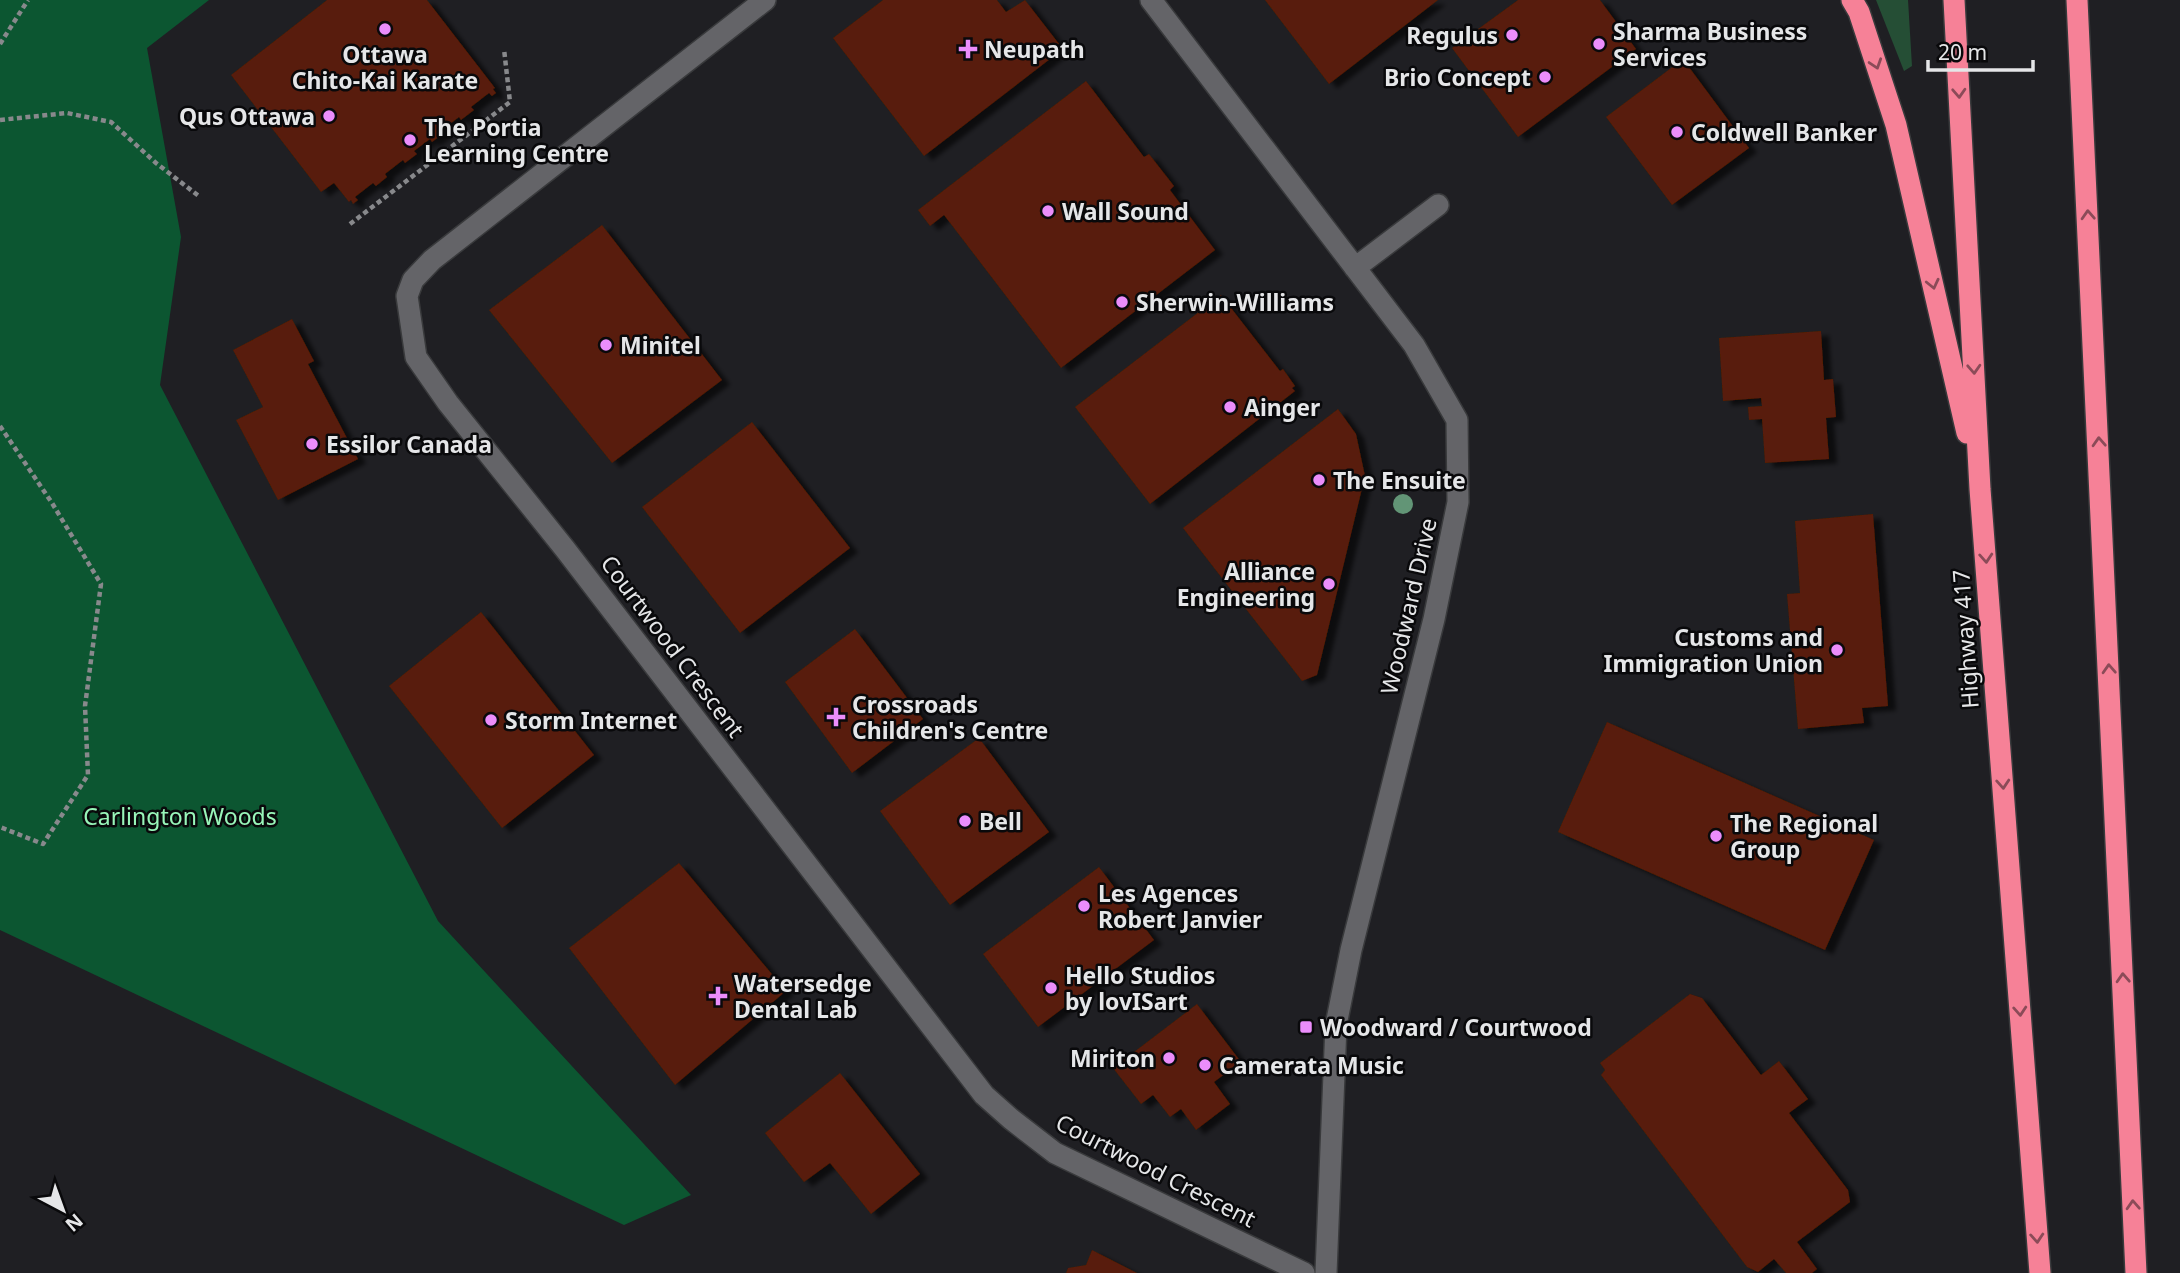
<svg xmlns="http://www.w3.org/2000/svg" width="2180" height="1273" font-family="'Noto Sans',sans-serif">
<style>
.green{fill:#254e35}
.forest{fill:#0c5631}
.building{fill:#581d07;filter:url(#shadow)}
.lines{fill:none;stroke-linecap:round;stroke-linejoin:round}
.minor-casing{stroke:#393a3c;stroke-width:24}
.highway-casing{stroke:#393a3c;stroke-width:24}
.path{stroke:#88898c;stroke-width:4.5;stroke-dasharray:5 3.5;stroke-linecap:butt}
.minor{stroke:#646468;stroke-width:21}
.highway{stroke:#f68197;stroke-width:21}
.tree{fill:#629576}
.oneway{stroke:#8b4b58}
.poi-dot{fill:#eb8dfb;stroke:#09090b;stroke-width:2.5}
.labels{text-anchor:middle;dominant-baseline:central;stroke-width:5;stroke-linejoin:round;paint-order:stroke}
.poi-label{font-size:23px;font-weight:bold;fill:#e5e6e8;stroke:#09090b;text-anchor:start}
.street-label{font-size:23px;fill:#e5e6e8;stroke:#09090b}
.park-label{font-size:23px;fill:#98f6b9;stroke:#09090b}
</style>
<defs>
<filter id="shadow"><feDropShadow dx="8" dy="4.5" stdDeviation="2" flood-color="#0009"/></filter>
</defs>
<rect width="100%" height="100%" fill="#1f1f23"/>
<path class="green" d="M 1876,0 L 1908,0 L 1912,66 L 1904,71 Z"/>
<path class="forest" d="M 0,0 L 209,0 L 147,48 L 181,237 L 160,385 L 438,921 L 691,1195 L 624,1225 L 0,930 Z"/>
<path class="building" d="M 327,0 L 427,0 L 495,88 L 493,89 L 496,93 L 492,96 L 489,93 L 471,107 L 474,110 L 461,120 L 459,117 L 442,130 L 444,133 L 432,142 L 430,139 L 414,151 L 417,154 L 405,163 L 403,160 L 385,174 L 387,177 L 376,186 L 373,183 L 355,197 L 358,200 L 353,204 L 351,200 L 349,202 L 334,183 L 321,192 L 231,75 Z
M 883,0 L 997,0 L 1006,12 L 1025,0 L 1063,49 L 924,156 L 833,38 Z
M 1265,0 L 1438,0 L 1329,84 Z
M 1518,0 L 1600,0 L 1636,49 L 1518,137 L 1452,48 Z
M 1683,59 L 1749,148 L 1672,205 L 1606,117 Z
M 1086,81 L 1144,157 L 1149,154 L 1174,186 L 1170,190 L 1215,250 L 1061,368 L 944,215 L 930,226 L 918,210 Z
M 602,225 L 722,380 L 612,463 L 489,310 Z
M 1221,295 L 1280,371 L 1283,369 L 1295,386 L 1292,388 L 1295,391 L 1150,504 L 1075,407 Z
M 292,319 L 314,361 L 308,364 L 358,459 L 278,500 L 236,420 L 263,407 L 233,350 Z
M 1821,331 L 1824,380 L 1833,379 L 1836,417 L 1826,418 L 1829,459 L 1765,463 L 1762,419 L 1749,420 L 1748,407 L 1762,406 L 1761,398 L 1723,401 L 1719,338 Z
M 1338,409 L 1356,434 L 1365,476 L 1317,675 L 1302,681 L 1183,528 Z
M 752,422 L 850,548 L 740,633 L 642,507 Z
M 1873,514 L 1888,706 L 1862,708 L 1864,723 L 1798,729 L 1787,594 L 1800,593 L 1795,521 Z
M 481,612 L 594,755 L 502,828 L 389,686 Z
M 855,629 L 923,719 L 852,773 L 785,682 Z
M 1607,722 L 1874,840 L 1825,950 L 1558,832 Z
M 979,738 L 1049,832 L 950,905 L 880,811 Z
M 679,863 L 786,991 L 675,1085 L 569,948 Z
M 1099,867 L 1154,940 L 1038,1027 L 983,954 Z
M 1690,994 L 1702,998 L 1761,1075 L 1779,1061 L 1808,1099 L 1789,1113 L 1848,1190 L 1850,1202 L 1797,1242 L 1817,1269 L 1812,1273 L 1786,1273 L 1774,1259 L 1758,1272 L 1747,1267 L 1601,1075 L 1605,1070 L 1600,1063 Z
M 1197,1004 L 1241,1062 L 1214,1082 L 1230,1104 L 1196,1130 L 1181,1109 L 1170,1117 L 1153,1095 L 1141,1104 L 1113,1068 Z
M 840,1073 L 920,1174 L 871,1214 L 830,1163 L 804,1182 L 765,1133 Z
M 1092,1250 L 1137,1273 L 1066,1273 L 1068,1268 L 1086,1265 Z"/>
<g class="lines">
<g class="minor-casing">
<path id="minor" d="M 765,0 L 432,260 L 413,280 L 407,296 L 416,357 L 448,403 L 565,549 L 984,1095 L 1011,1119 L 1055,1153 L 1304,1273
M 1151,0 L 1414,345 L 1457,420 L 1458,502 L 1434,619 L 1351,950 L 1336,1025 L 1326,1273
M 1355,268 L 1438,205"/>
</g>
<g class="highway-casing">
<path id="highway" d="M 1852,0 L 1859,12 L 1896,125 L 1967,433
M 1954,0 L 1980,489 L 2040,1273
M 2077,0 L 2136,1273"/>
</g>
<path class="path" d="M 0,44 L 28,0
M 0,120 L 67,113 L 111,122 L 156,163 L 200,197
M 350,224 L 510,102 L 504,49
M 0,426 L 52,503 L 101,584 L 85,706 L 88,775 L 43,844 L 0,827"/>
<use href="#minor" class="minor"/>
<use href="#highway" class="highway"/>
</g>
<circle class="tree" cx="1403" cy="504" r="10"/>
<defs><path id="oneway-chevron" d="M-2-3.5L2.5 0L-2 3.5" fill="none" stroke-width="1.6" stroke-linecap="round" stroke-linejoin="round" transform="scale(1.75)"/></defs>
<g class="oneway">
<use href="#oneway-chevron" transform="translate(1876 64) rotate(72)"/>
<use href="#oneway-chevron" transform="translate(1959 93) rotate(87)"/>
<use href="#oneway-chevron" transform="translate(2088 215) rotate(-93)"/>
<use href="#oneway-chevron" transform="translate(1933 284) rotate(77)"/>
<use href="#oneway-chevron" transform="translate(1974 369) rotate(87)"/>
<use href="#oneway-chevron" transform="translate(2099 442) rotate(-93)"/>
<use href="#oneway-chevron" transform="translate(1986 558) rotate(86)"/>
<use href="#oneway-chevron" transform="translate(2109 669) rotate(-93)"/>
<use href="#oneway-chevron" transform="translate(2003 784) rotate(86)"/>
<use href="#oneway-chevron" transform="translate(2123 978) rotate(-93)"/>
<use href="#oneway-chevron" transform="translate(2020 1011) rotate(86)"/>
<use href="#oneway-chevron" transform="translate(2133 1205) rotate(-93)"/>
<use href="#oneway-chevron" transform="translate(2037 1238) rotate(86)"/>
</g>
<g class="poi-dot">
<circle cx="385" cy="29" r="7"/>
<circle cx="1512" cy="35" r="7"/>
<circle cx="1599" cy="44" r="7"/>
<path d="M964.5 38.5h7v7h7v7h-7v7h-7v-7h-7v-7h7z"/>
<circle cx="1545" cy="77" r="7"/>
<circle cx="329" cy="116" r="7"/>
<circle cx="1677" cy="132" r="7"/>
<circle cx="410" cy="140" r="7"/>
<circle cx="1048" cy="211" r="7"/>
<circle cx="1122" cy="302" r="7"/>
<circle cx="606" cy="345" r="7"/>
<circle cx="1230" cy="407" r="7"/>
<circle cx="312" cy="444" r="7"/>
<circle cx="1319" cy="480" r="7"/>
<circle cx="1329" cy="584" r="7"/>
<circle cx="1837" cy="650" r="7"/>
<path d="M832.5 706.5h7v7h7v7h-7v7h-7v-7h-7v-7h7z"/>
<circle cx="491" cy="720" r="7"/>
<circle cx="965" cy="821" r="7"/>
<circle cx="1716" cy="836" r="7"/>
<circle cx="1084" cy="906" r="7"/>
<circle cx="1051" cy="988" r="7"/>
<path d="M714.5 985.5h7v7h7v7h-7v7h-7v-7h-7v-7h7z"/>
<rect x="1299" y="1020" width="14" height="14" rx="3.5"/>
<circle cx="1169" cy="1058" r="7"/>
<circle cx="1205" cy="1065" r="7"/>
</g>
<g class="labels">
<g class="poi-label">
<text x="1613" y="31">Sharma Business<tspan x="1613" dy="26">Services</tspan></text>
<text x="1498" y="35" text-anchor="end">Regulus</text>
<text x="984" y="49">Neupath</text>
<text x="385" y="54" text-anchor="middle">Ottawa<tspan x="385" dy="26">Chito-Kai Karate</tspan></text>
<text x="1531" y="77" text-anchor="end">Brio Concept</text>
<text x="315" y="116" text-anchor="end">Qus Ottawa</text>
<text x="424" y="127">The Portia<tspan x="424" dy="26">Learning Centre</tspan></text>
<text x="1691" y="132">Coldwell Banker</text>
<text x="1062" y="211">Wall Sound</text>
<text x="1136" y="302">Sherwin-Williams</text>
<text x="620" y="345">Minitel</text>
<text x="1244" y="407">Ainger</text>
<text x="326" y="444">Essilor Canada</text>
<text x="1333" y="480">The Ensuite</text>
<text x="1315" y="571" text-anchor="end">Alliance<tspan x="1315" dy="26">Engineering</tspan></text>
<text x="1823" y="637" text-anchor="end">Customs and<tspan x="1823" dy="26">Immigration Union</tspan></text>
<text x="852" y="704">Crossroads<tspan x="852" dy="26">Children's Centre</tspan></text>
<text x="505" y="720">Storm Internet</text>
<text x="979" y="821">Bell</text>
<text x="1730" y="823">The Regional<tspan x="1730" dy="26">Group</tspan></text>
<text x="1098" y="893">Les Agences<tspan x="1098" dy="26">Robert Janvier</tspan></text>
<text x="1065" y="975">Hello Studios<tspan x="1065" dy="26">by lovISart</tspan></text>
<text x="734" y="983">Watersedge<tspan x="734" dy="26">Dental Lab</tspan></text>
<text x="1320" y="1027">Woodward / Courtwood</text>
<text x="1155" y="1058" text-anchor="end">Miriton</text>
<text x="1219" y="1065">Camerata Music</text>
</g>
<g class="street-label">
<text transform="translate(1408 606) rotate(-77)">Woodward Drive</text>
<text transform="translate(1965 639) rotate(-94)">Highway 417</text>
<text transform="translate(673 646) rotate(53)">Courtwood Crescent</text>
<text transform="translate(1156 1170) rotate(27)">Courtwood Crescent</text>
</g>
<g class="park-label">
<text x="180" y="816">Carlington Woods</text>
</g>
</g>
<g transform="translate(63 1210) rotate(139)" stroke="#09090b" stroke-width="5" paint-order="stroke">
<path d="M0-5L12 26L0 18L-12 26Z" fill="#e5e6e8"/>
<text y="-10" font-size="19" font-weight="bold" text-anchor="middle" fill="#e5e6e8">N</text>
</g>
<path d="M1928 60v10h105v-10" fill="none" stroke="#e5e6e8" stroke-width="3.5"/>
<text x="1938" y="60" font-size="21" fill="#e5e6e8" stroke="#09090b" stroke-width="5" paint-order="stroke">20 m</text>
</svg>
